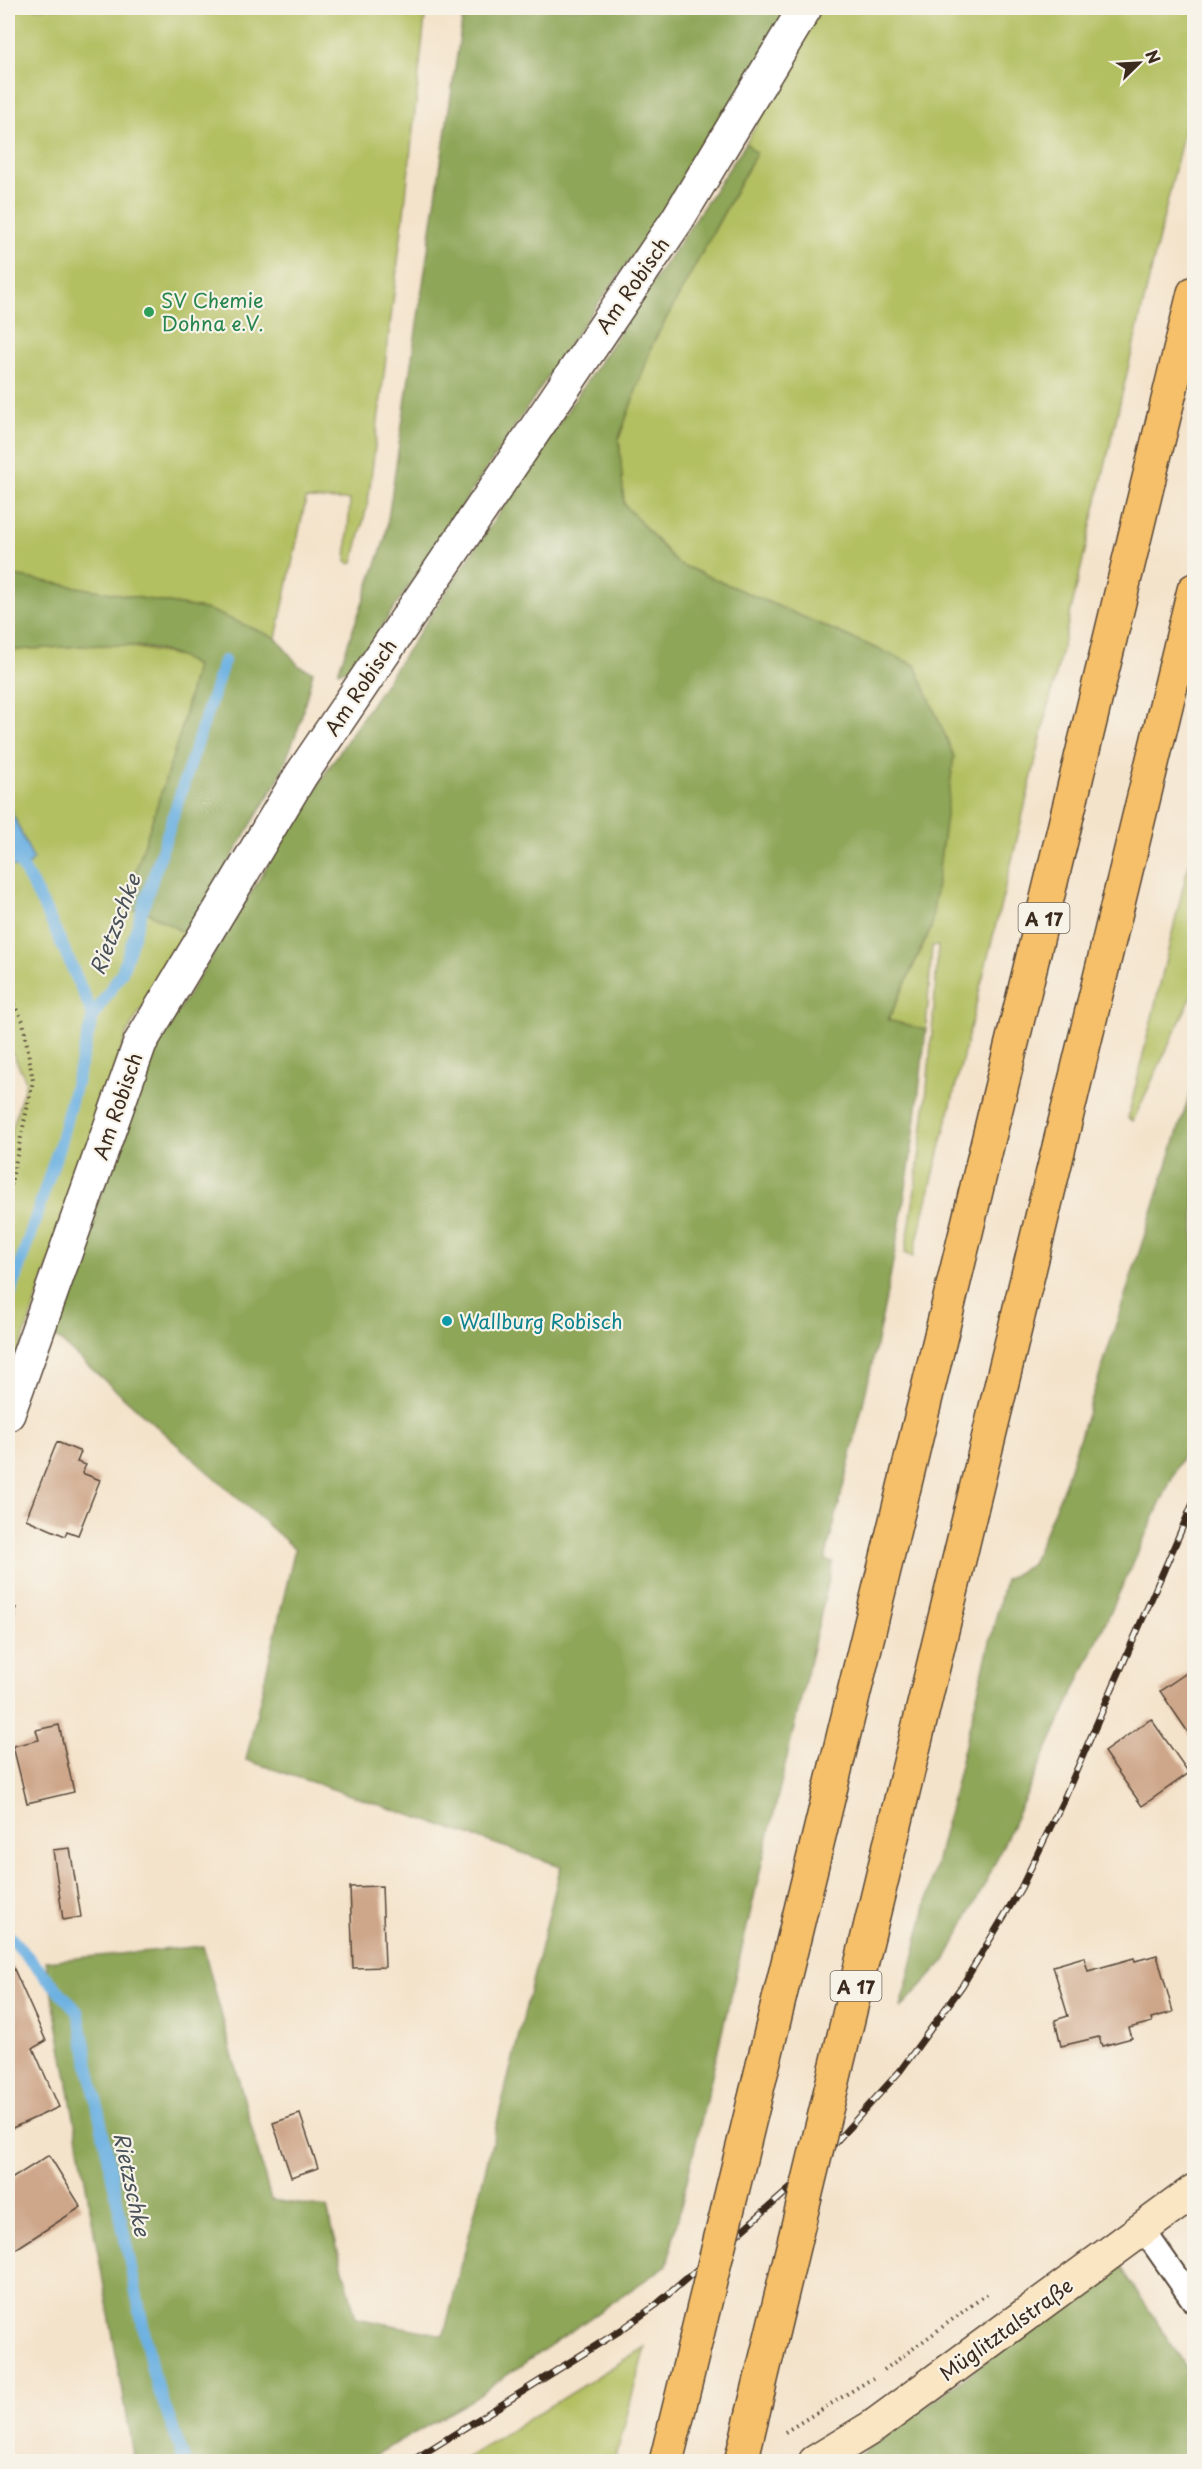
<svg xmlns="http://www.w3.org/2000/svg" width="1202" height="2469" font-family="'Playpen Sans',sans-serif">
<style>
.green{fill:#b3c062;stroke:#777540;stroke-width:1.5}
.forest{fill:#8ea658;stroke:#64683b;stroke-width:1.5}
.water{fill:#6cb1e2;stroke:#546e80;stroke-width:1.5}
.lines{fill:none;stroke-linecap:round;stroke-linejoin:round}
.stream{stroke:#6cb1e2;stroke-width:12}
.building{fill:#cea689}
.service-casing{stroke:#574638;stroke-width:26}
.minor-casing{stroke:#574638;stroke-width:36}
.secondary-casing{stroke:#574638;stroke-width:36}
.motorway-casing{stroke:#574638;stroke-width:36}
.path{stroke:#574638;stroke-width:4;stroke-dasharray:1.5 4.5;stroke-linecap:butt}
.service{stroke:#fff;stroke-width:22}
.minor{stroke:#fff;stroke-width:33}
.secondary{stroke:#fbe6c4;stroke-width:33}
.motorway{stroke:#f6c06b;stroke-width:33}
.rail-casing{stroke:#3b2a1e;stroke-width:7}
.rail{stroke:#f7f3e8;stroke-width:4.5;stroke-dasharray:14;stroke-linecap:butt}
.motorway-bridge-casing{stroke:#574638;stroke-width:36;stroke-linecap:butt}
.motorway-bridge{stroke:#f6c06b;stroke-width:33}
.leisure-dot{fill:#2e9e5b;stroke:#f7f3e8;stroke-width:2}
.culture-dot{fill:#0f9aa8;stroke:#f7f3e8;stroke-width:2}
.labels{text-anchor:middle;dominant-baseline:central;stroke-width:4.5;stroke-linejoin:round;paint-order:stroke}
.shield{fill:#f7f3e8;stroke:#73665b;stroke-width:1.5}
.shield-label{font-size:18px;font-weight:bold;fill:#3b2a1e}
.street-label{font-size:20px;fill:#3b2a1e;stroke:#f7f3e8}
.leisure-label{font-size:20px;fill:#27864d;stroke:#f7f3e8;text-anchor:start}
.culture-label{font-size:20px;fill:#0d838f;stroke:#f7f3e8;text-anchor:start}
.water-label{font-size:21px;font-style:italic;fill:#4a5259;stroke:#f7f3e8}
</style>
<rect width="100%" height="100%" fill="#f7f3e8"/>
<filter id="ink" filterUnits="userSpaceOnUse"><feTurbulence type="fractalNoise" baseFrequency=".0167" numOctaves="2"/><feDisplacementMap in="SourceGraphic" scale="12" xChannelSelector="R" yChannelSelector="G"/><feConvolveMatrix kernelMatrix="1 2 1 2 8 2 1 2 1" color-interpolation-filters="sRGB"/></filter>
<filter id="wash" filterUnits="userSpaceOnUse"><feTurbulence type="fractalNoise" baseFrequency=".008" numOctaves="4" result="noise"/><feDisplacementMap in="SourceGraphic" scale="24" xChannelSelector="R" yChannelSelector="G"/><feGaussianBlur stdDeviation="1.35" result="paint"/><feColorMatrix in="noise" values="0 0 0 0 0 0 0 0 0 0 0 0 0 0 0 0 0 1.4 0 .05"/><feComposite in="paint" operator="in"/></filter>
<g filter="url(#wash)">
<rect width="100%" height="100%" fill="#f4e3cb"/>
<path class="green" d="M 8,8 L 426,8 L 405,205 L 368,502 L 353,563 L 350,564 L 346,561 L 350,500 L 306,499 L 276,638 L 209,610 L 8,575 Z
M 821,8 L 1194,8 L 1194,89 L 1015,848 L 913,1257 L 905,1253 C 923,1151 932,1049 938,946 L 932,946 L 926,1030 L 888,1021 L 931,928 L 915,665 L 677,563 L 624,504 L 619,438 L 653,343 L 756,154 L 746,143 Z
M 118,644 L 180,656 L 196,666 L 180,734 L 124,910 L 144,910 L 186,934 L 127,1033 L 8,1384 L 8,1143 L 26,1081 L 8,1044 L 8,865 L 33,859 L 8,804 L 8,650 Z
M 1194,850 L 1194,991 L 1133,1121 L 1128,1118 L 1187,871 Z
M 645,2347 L 615,2461 L 461,2461 Z"/>
<path class="forest" d="M 464,8 L 780,8 L 784,24 L 664,213 L 579,330 L 354,668 L 338,672 L 385,539 Z
M 746,143 L 756,153 L 653,343 L 619,438 L 624,504 L 677,563 L 915,665 L 954,756 L 931,928 L 888,1020 L 926,1030 C 920,1078 916,1127 908,1175 C 888,1305 857,1433 825,1560 L 833,1563 L 667,2265 L 462,2406 L 365,2461 L 135,2461 L 46,1961 L 203,1946 L 271,2200 L 327,2208 L 356,2318 L 444,2335 L 561,1866 L 246,1760 L 295,1549 L 50,1332 L 154,1050 L 316,787 Z
M 8,575 L 209,610 L 276,638 L 299,666 L 313,672 L 299,726 L 279,778 L 186,934 L 144,910 L 123,910 L 180,734 L 196,666 C 142,631 68,650 8,650 Z
M 1194,1081 L 1194,1430 L 988,1878 L 946,1959 L 901,2008 L 1005,1580 L 1032,1564 L 1064,1486 Z
M 1119,2264 L 1194,2379 L 1194,2461 L 850,2462 Z"/>
<path class="water" d="M 8,804 L 33,859 L 25,870 L 8,865 Z"/>
<g class="lines">
<path class="stream" d="M 8,843 C 43,898 68,957 93,1016
M 8,1301 L 60,1144 L 93,1016 L 122,972 L 224,661
M 8,1935 L 78,2012 L 153,2374 L 185,2462"/>
</g>
<g id="blocks">
<path class="building" d="M 57,1442 L 81,1452 L 77,1462 L 86,1465 L 82,1473 L 100,1480 L 78,1535 L 67,1531 L 65,1536 L 26,1519 Z
M 8,1602 L 16,1608 L 8,1622 Z
M 1191,1670 L 1194,1676 L 1194,1741 L 1160,1691 Z
M 1151,1719 L 1189,1773 L 1142,1806 L 1104,1752 Z
M 59,1725 L 74,1792 L 27,1803 L 13,1746 L 39,1740 L 36,1730 Z
M 70,1848 L 81,1917 L 63,1920 L 53,1850 Z
M 382,1886 L 385,1967 L 353,1968 L 350,1887 Z
M 1157,1955 L 1173,2012 L 1151,2018 L 1152,2022 L 1129,2028 L 1132,2038 L 1102,2046 L 1099,2037 L 1061,2046 L 1055,2020 L 1068,2016 L 1053,1966 L 1084,1957 L 1088,1971 L 1134,1958 L 1135,1961 Z
M 8,1963 L 13,1967 L 46,2041 L 33,2048 L 59,2107 L 8,2130 Z
M 300,2114 L 318,2168 L 291,2177 L 273,2123 Z
M 49,2155 L 81,2207 L 8,2254 L 8,2181 Z"/>
</g>
</g>
<g filter="url(#ink)">
<use href="#blocks" fill-opacity="0" stroke="#574638" stroke-width="1.5"/>
<g class="lines">
<g class="service-casing">
<path id="service" d="M 1143,2229 L 1194,2302"/>
</g>
<g class="minor-casing">
<path id="minor" d="M 8,1414 L 140,1043 L 301,775 L 677,220 L 805,8"/>
</g>
<g class="secondary-casing">
<path id="secondary" d="M 815,2462 L 874,2426 L 1194,2191"/>
</g>
<g class="motorway-casing">
<path id="motorway" d="M 971,1510 L 1194,590
M 891,1541 L 1194,293"/>
</g>
<path class="path" d="M 8,993 L 23,1021 L 33,1081 L 8,1197
M 884,2370 L 987,2294
M 785,2432 L 873,2378"/>
<use href="#service" class="service"/>
<use href="#minor" class="minor"/>
<use href="#secondary" class="secondary"/>
<use href="#motorway" class="motorway"/>
<g class="rail-casing">
<path id="rail" d="M 410,2462 L 621,2330 L 656,2305 L 807,2174 L 900,2071 L 962,1986 L 1021,1888 L 1063,1801 L 1194,1501"/>
</g>
<use href="#rail" class="rail"/>
<g class="motorway-bridge-casing">
<path id="motorway-bridge" d="M 666,2462 L 891,1541
M 741,2462 L 971,1510"/>
</g>
<use href="#motorway-bridge" class="motorway-bridge"/>
</g>
</g>
<circle class="leisure-dot" cx="149" cy="312" r="6"/>
<circle class="culture-dot" cx="447" cy="1321" r="6"/>
<g class="labels">
<g class="shield">
<rect x="1018.5" y="903" width="51" height="30" rx="4.5"/>
<rect x="830.5" y="1971" width="51" height="30" rx="4.5"/>
</g>
<g class="shield-label">
<text x="1044" y="918">A 17</text>
<text x="856" y="1986">A 17</text>
</g>
<g class="street-label">
<text transform="translate(632 285) rotate(-55)">Am Robisch</text>
<text transform="translate(360 687) rotate(-56)">Am Robisch</text>
<text transform="translate(117 1106) rotate(-71)">Am Robisch</text>
<text transform="translate(1006 2329) rotate(-36)">Müglitztalstraße</text>
</g>
<g class="leisure-label">
<text x="161" y="300">SV Chemie<tspan x="161" dy="23">Dohna e.V.</tspan></text>
</g>
<g class="culture-label">
<text x="459" y="1321">Wallburg Robisch</text>
</g>
<g class="water-label">
<text transform="translate(114 924) rotate(-69)">Rietzschke</text>
<text transform="translate(133 2184) rotate(78)">Rietzschke</text>
</g>
</g>
<rect width="1202" height="2469" fill="none" stroke="#f7f3e8" stroke-width="30"/>
<g transform="translate(1139 63) rotate(66)" stroke="#f7f3e8" stroke-width="4.5" paint-order="stroke">
<path d="M0-4.5L10 22L0 15L-10 22Z" fill="#3b2a1e"/>
<text y="-9" font-size="16" font-weight="bold" text-anchor="middle" fill="#3b2a1e">N</text>
</g>
</svg>
